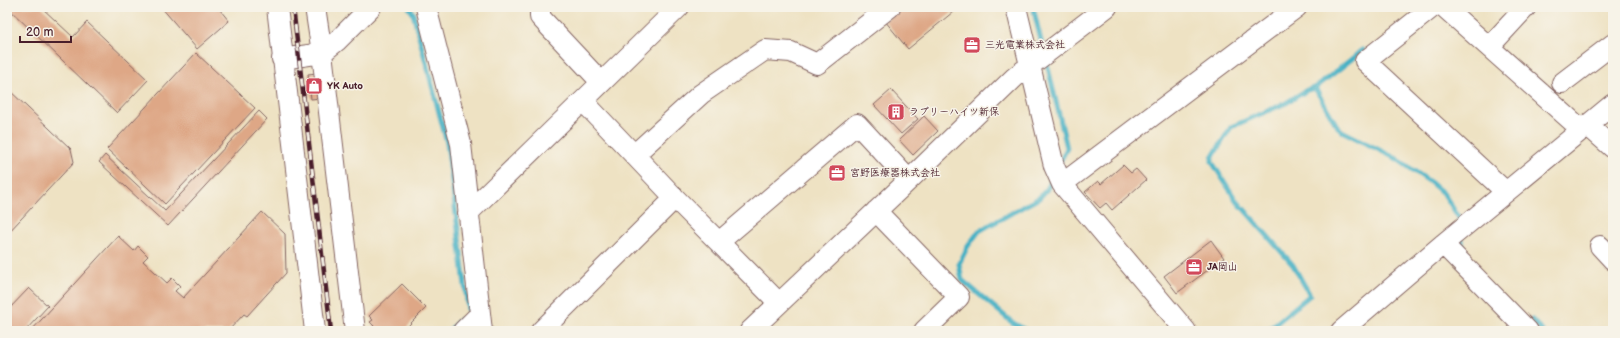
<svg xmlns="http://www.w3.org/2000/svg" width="1620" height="338" font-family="'Balsamiq Sans','Klee One',sans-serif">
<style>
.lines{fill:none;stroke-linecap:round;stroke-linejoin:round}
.stream{stroke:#46b1c4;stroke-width:5}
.building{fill:#dea786}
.minor-casing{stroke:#836360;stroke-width:22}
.minor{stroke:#fff;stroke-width:20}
.rail-casing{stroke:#4a1f2b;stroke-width:4.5}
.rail{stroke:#f7f3e8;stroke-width:3;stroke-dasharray:9;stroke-linecap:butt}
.labels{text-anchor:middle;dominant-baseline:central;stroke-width:3;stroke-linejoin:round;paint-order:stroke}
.poi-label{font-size:10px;font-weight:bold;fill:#4a1f2b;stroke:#f7f3e8;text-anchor:start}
</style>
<rect width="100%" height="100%" fill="#f7f3e8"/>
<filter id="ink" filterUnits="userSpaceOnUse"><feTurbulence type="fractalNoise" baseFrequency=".025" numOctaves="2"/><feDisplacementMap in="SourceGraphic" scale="8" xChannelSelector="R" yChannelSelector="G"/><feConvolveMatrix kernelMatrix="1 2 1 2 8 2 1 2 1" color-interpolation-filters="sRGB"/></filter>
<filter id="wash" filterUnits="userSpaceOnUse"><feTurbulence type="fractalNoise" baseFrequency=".012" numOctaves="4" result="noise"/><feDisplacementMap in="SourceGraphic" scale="16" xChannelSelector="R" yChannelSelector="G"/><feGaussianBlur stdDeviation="0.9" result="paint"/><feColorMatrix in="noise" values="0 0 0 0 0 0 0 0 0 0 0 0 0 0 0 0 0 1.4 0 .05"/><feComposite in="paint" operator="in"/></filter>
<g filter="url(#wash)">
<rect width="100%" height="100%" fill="#eee2c3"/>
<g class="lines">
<path class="stream" d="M 409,7 L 413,13 L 447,143 L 469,317
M 1033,7 L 1043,49
M 1363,50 L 1315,88 L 1337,126 L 1342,131 L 1397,159 L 1430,182 L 1444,194 L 1461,221
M 1046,59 L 1067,148 L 1060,162
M 1462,240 L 1462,249 L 1466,253
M 1532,320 L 1542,331
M 449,331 L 460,320
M 1027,331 L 1013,323 L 962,280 L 959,264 L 968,246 L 979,231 L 1039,198 L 1047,189 L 1053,177
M 1267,331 L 1310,295 L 1293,265 L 1236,200 L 1212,162 L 1212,158 L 1231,127 L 1286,103 L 1307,90 L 1315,88"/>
</g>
<g id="blocks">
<path class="building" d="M 7,7 L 41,7 L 73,37 L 87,22 L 148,80 L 117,113 Z
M 161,7 L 223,7 L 220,10 L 229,21 L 197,49 Z
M 902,7 L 959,7 L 908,49 L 885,21 Z
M 196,53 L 255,108 L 165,204 L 107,149 Z
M 317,73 L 320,98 L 311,99 L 308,74 Z
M 7,88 L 71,149 L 74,162 L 7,234 Z
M 891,90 L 918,119 L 901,134 L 874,105 Z
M 259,111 L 267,119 L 168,226 L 99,162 L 105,155 L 165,211 Z
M 924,116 L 938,131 L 913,155 L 899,140 Z
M 1123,165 L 1131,173 L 1136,169 L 1146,180 L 1112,210 L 1106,203 L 1100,208 L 1085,192 L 1098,181 L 1101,184 Z
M 262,212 L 285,234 L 286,273 L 247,316 L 244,314 L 228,331 L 31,331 L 118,236 L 134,251 L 138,246 L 148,256 L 143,261 L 167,283 L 172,278 L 180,286 L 175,291 L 183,298 Z
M 1211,240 L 1224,258 L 1177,293 L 1164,276 Z
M 402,284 L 426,308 L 403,331 L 371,331 L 370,330 L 374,326 L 370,322 L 373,320 L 369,316 Z
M 29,288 L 48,306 L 25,331 L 7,331 L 7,311 Z"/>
</g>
</g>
<g filter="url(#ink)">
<use href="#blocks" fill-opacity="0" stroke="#836360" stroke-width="1"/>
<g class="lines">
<g class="minor-casing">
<path id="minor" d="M 277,7 L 315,331
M 426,7 L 461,144 L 482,331
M 540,7 L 540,17 L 601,82
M 1016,7 L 1054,166 L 1062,184 L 1186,331
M 1433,7 L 1365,61 L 1506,192
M 1444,7 L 1582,130
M 1489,47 L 1526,7
M 282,59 L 322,53 L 315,7
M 1562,83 L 1613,44
M 583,101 L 675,198 L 779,303
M 1587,125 L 1613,148
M 634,155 L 701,94 L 765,50 L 791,52 L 817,64 L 890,7
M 1062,184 L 1297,7
M 876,211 L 959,297 L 924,331
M 468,213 L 679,7
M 719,242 L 857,124 L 909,180
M 1443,244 L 1528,331
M 1600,246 L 1613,260
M 355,331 L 322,53 L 337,41 L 371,7
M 463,331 L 480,314
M 541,331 L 675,198
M 750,331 L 909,180 L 1015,77 L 1107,7
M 1341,331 L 1443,244 L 1613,104"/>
</g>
<use href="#minor" class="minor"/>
<g class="rail-casing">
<path id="rail" d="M 293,7 L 331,331"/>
</g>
<use href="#rail" class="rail"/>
</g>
</g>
<defs>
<g id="office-square" transform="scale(0.9)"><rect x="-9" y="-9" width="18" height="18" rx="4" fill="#d1495b" stroke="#f7f3e8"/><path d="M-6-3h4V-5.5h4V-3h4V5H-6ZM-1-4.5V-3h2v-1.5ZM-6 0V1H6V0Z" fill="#fff"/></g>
<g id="shop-square" transform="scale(0.9)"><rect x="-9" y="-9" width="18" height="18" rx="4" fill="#d1495b" stroke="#f7f3e8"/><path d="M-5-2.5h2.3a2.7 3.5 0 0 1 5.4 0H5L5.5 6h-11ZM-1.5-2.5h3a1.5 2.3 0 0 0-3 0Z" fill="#fff"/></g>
<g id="building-square" transform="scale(0.9)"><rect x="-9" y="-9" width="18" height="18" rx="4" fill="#d1495b" stroke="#f7f3e8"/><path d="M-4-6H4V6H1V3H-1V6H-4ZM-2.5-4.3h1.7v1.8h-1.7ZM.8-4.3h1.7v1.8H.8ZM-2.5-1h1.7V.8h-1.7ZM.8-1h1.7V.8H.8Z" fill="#fff"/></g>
</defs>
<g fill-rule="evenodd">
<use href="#office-square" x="972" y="45"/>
<use href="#shop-square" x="314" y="86"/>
<use href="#building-square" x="896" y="112"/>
<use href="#office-square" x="837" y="173"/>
<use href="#office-square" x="1194" y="267"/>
</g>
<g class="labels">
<g class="poi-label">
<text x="985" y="45">三光電業株式会社</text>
<text x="327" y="86">YK Auto</text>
<text x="909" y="112">ラブリーハイツ新保</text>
<text x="850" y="173">宮野医療器株式会社</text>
<text x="1207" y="267">JA岡山</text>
</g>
</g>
<rect width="1620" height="338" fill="none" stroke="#f7f3e8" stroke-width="24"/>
<path d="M20 36v6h51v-6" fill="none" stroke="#4a1f2b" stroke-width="2"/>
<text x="26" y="36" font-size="12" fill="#4a1f2b" stroke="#f7f3e8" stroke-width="3" paint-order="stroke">20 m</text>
</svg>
